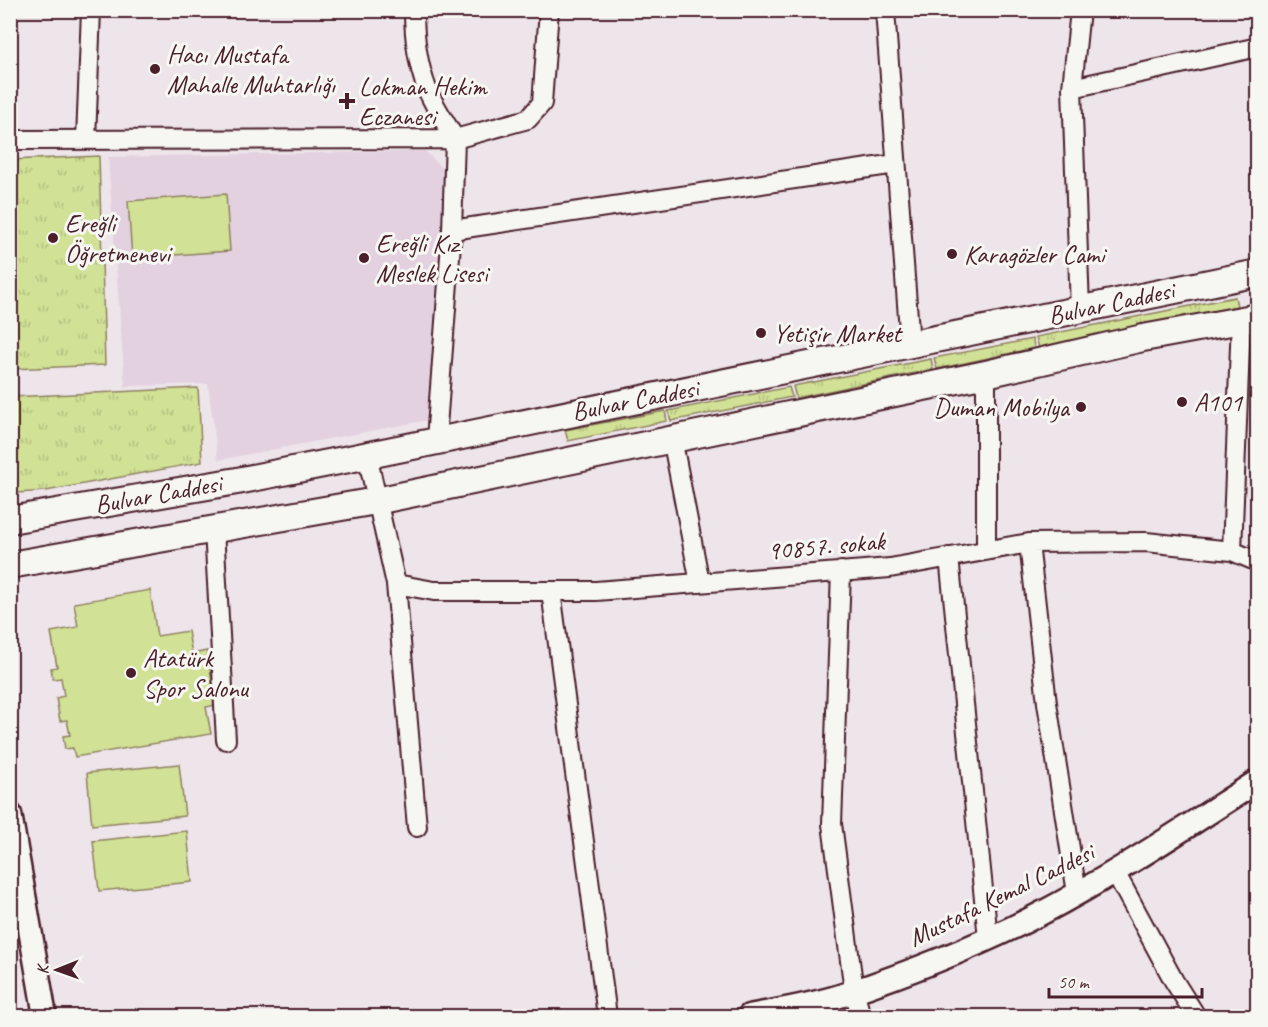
<svg xmlns="http://www.w3.org/2000/svg" width="1268" height="1027" font-family="Caveat,sans-serif">
<style>
.built{fill:#e3d1e0}
.grass{fill:url(#grass-tufts);stroke:#8e8060;stroke-width:1.5}
.pitch{fill:#d1e195;stroke:#8e8060;stroke-width:1.5}
.lines{fill:none;stroke-linecap:round;stroke-linejoin:round}
.minor-casing{stroke:#4a1f2b;stroke-width:22}
.tertiary-casing{stroke:#4a1f2b;stroke-width:27}
.secondary-casing{stroke:#4a1f2b;stroke-width:30}
.minor{stroke:#f6f6f2;stroke-width:18}
.tertiary{stroke:#f6f6f2;stroke-width:22}
.secondary{stroke:#f6f6f2;stroke-width:26}
.poi-dot{fill:#4a1f2b;stroke:#f6f6f2;stroke-width:2}
.labels{text-anchor:middle;dominant-baseline:central;stroke-width:6;stroke-linejoin:round;paint-order:stroke}
.poi-label{font-size:26px;fill:#4a1f2b;stroke:#f6f6f2;text-anchor:start}
.street-label{font-size:26px;fill:#4a1f2b;stroke:#f6f6f2}
</style>
<defs>
<pattern id="grass-tufts" width="24" height="20" patternUnits="userSpaceOnUse" patternTransform="scale(1.5)"><rect width="24" height="20" fill="#d1e195"/><path d="M3 7l-1-3M5 7V3M7 7l1-3M15 17l-1-3M17 17v-4M19 17l1-3" fill="none" stroke="#b5c181"/></pattern>
</defs>
<rect width="100%" height="100%" fill="#ede5ea"/>
<filter id="ink" filterUnits="userSpaceOnUse"><feTurbulence type="fractalNoise" baseFrequency=".0167" numOctaves="2"/><feDisplacementMap in="SourceGraphic" scale="12" xChannelSelector="R" yChannelSelector="G"/><feConvolveMatrix kernelMatrix="1 2 1 2 8 2 1 2 1" color-interpolation-filters="sRGB"/></filter>
<g filter="url(#ink)">
<path class="built" d="M 425,151 L 446,172 L 428,420 L 218,460 L 208,384 L 125,386 L 108,157 Z"/>
<path class="grass" d="M 99,156 L 105,365 L 11,369 L 11,160 Z
M 1235,297 L 1237,306 L 1039,348 L 1036,337 Z
M 1033,339 L 1034,348 L 937,369 L 934,358 Z
M 931,359 L 933,369 L 796,398 L 793,386 Z
M 789,387 L 792,397 L 671,421 L 668,411 Z
M 198,388 L 202,462 L 46,491 L 17,493 L 11,489 L 11,397 Z
M 665,411 L 667,421 L 568,441 L 565,430 Z"/>
<path class="pitch" d="M 226,194 L 230,251 L 132,258 L 128,201 Z
M 150,590 L 157,636 L 188,631 L 192,654 L 207,651 L 216,705 L 206,707 L 211,734 L 75,757 L 73,748 L 65,749 L 63,736 L 70,735 L 67,720 L 60,721 L 56,698 L 64,696 L 61,678 L 53,679 L 51,668 L 57,667 L 51,632 L 78,627 L 74,603 Z
M 179,764 L 185,816 L 92,825 L 87,773 Z
M 187,831 L 192,882 L 99,891 L 93,841 Z"/>
<g class="lines">
<g class="minor-casing">
<path id="minor" d="M 885,10 L 910,344
M 1080,10 L 1072,88 L 1080,309
M 1072,88 L 1258,47
M 10,140 L 455,139 C 446,123 434,106 427,89 C 418,65 414,36 414,10
M 86,140 L 91,10
M 452,230 L 896,164
M 986,374 L 986,550
M 672,438 L 700,583
M 436,440 L 452,230 L 455,139 L 528,119 L 542,103 L 549,10
M 367,455 L 396,584 L 417,827
M 214,530 L 226,740
M 1029,543 L 1047,703 L 1077,893
M 1232,551 L 1241,320
M 949,557 L 988,938
M 841,571 L 832,824 L 854,991 L 861,1016
M 396,584 L 434,591 L 596,591 L 890,568 L 1029,543 L 1146,542 L 1232,551 L 1258,562
M 551,591 L 607,1016
M 1115,872 L 1174,981 L 1196,1016"/>
</g>
<g class="tertiary-casing">
<path id="tertiary" d="M 10,814 L 45,1016
M 749,1016 C 780,1010 813,1005 843,995 C 909,973 978,946 1040,914 C 1116,874 1186,827 1258,781"/>
</g>
<g class="secondary-casing">
<path id="secondary" d="M 10,520 L 237,481 L 354,458 L 1258,273
M 10,565 L 376,501 L 986,374 L 1143,338 L 1258,317"/>
</g>
<use href="#minor" class="minor"/>
<use href="#tertiary" class="tertiary"/>
<use href="#secondary" class="secondary"/>
</g>
</g>
<g class="poi-dot">
<circle cx="155" cy="69" r="6"/>
<path d="M344 92h6v6h6v6h-6v6h-6v-6h-6v-6h6z"/>
<circle cx="53" cy="238" r="6"/>
<circle cx="952" cy="254" r="6"/>
<circle cx="364" cy="258" r="6"/>
<circle cx="761" cy="333" r="6"/>
<circle cx="1182" cy="402" r="6"/>
<circle cx="1081" cy="407" r="6"/>
<circle cx="131" cy="673" r="6"/>
</g>
<g class="labels">
<g class="poi-label">
<text x="167" y="54">Hacı Mustafa<tspan x="167" dy="30">Mahalle Muhtarlığı</tspan></text>
<text x="359" y="86">Lokman Hekim<tspan x="359" dy="30">Eczanesi</tspan></text>
<text x="65" y="223">Ereğli<tspan x="65" dy="30">Öğretmenevi</tspan></text>
<text x="376" y="243">Ereğli Kız<tspan x="376" dy="30">Meslek Lisesi</tspan></text>
<text x="964" y="254">Karagözler Cami</text>
<text x="773" y="333">Yetişir Market</text>
<text x="1194" y="402">A101</text>
<text x="1069" y="407" text-anchor="end">Duman Mobilya</text>
<text x="143" y="658">Atatürk<tspan x="143" dy="30">Spor Salonu</tspan></text>
</g>
<g class="street-label">
<text transform="translate(1111 303) rotate(-12)">Bulvar Caddesi</text>
<text transform="translate(635 400) rotate(-11)">Bulvar Caddesi</text>
<text transform="translate(158 494) rotate(-10)">Bulvar Caddesi</text>
<text transform="translate(826 546) rotate(-5)">90857. sokak</text>
<text transform="translate(1001 895) rotate(-26)">Mustafa Kemal Caddesi</text>
</g>
</g>
<rect width="1268" height="1027" fill="none" stroke="#f6f6f2" stroke-width="36"/>
<rect x="18" y="18" width="1232" height="991" fill="none" stroke="#4a1f2b" stroke-width="2" filter="url(#ink)"/>
<g transform="translate(57 970) rotate(269)" stroke="#f6f6f2" stroke-width="4.5" paint-order="stroke">
<path d="M0-4.5L10 22L0 15L-10 22Z" fill="#4a1f2b"/>
<text y="-9" font-size="16" font-weight="bold" text-anchor="middle" fill="#4a1f2b">K</text>
</g>
<path d="M1049 988v9h153v-9" fill="none" stroke="#4a1f2b" stroke-width="3"/>
<text x="1058" y="988" font-size="18" fill="#4a1f2b" stroke="#f6f6f2" stroke-width="4.5" paint-order="stroke">50 m</text>
</svg>
